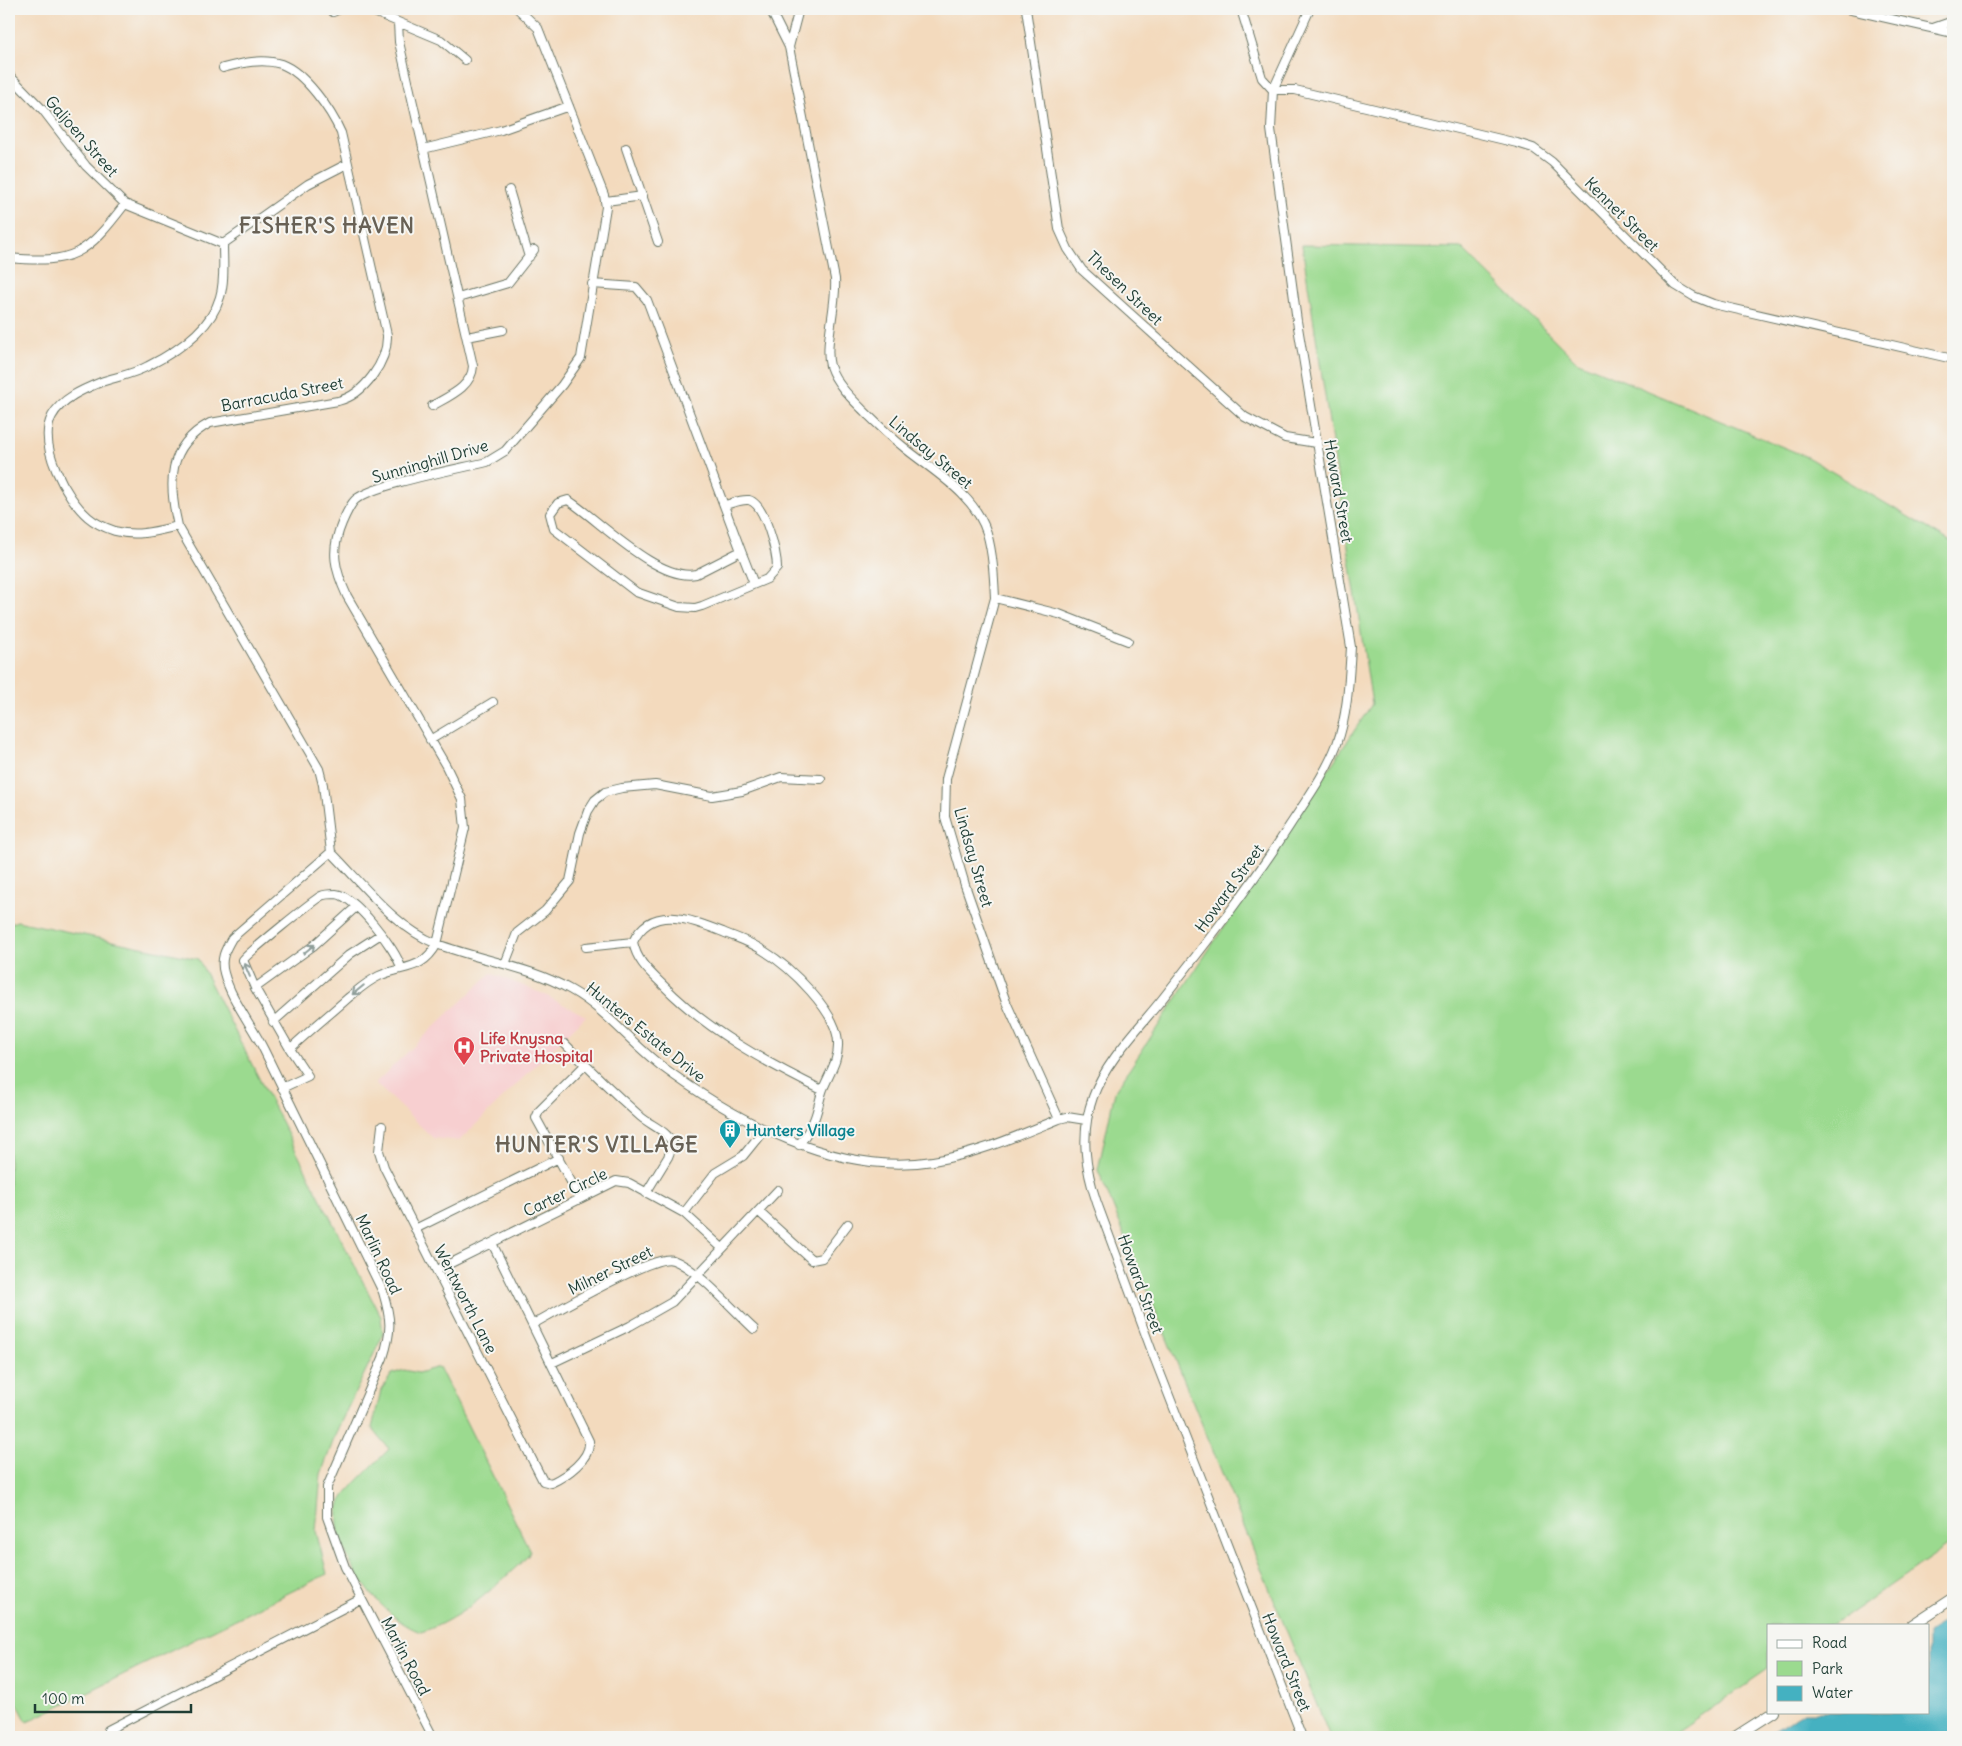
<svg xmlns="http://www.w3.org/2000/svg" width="1962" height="1746" font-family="Delius,sans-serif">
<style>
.built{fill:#f7cfd0}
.green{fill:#9bda8f;stroke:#5d8c62}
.water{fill:#44b1c1;stroke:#32777a}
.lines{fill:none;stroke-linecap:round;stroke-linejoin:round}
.minor-casing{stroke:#697464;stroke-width:10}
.tertiary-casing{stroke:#697464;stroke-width:12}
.minor{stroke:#fff;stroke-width:8}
.tertiary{stroke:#fff;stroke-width:10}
.oneway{stroke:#8f9e9a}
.labels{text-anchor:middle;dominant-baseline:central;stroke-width:4;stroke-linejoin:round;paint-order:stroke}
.street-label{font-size:16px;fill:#1f3d34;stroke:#f6f6f2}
.health-label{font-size:16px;font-weight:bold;fill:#be3a42;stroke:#f6f6f2;text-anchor:start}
.culture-label{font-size:16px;font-weight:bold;fill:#0d838f;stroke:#f6f6f2;text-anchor:start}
.district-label{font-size:21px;font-weight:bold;letter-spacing:1px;fill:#686155;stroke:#f6f6f2}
</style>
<rect width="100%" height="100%" fill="#f6f6f2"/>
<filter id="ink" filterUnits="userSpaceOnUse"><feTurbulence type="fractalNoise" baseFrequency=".02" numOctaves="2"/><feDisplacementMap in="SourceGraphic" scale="10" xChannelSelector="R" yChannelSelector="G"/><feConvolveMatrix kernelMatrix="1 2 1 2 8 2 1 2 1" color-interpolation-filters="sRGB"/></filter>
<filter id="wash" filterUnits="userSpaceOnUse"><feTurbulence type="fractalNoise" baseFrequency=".0096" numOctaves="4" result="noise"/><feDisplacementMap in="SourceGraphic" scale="20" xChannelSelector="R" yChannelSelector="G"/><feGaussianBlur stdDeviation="1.12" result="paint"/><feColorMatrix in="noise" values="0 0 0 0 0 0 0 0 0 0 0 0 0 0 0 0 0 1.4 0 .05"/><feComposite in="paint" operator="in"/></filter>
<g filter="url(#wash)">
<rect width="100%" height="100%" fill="#f3dabd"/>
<path class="built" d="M 491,973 L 541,993 L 586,1016 L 459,1141 L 433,1138 L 375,1083 Z"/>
<path class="green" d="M 1302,245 L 1462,248 L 1576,361 L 1807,457 L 1953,543 L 1953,1542 L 1833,1625 L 1768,1625 L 1768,1669 L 1669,1737 L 1330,1737 L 1098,1170 L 1115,1091 L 1372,704 Z
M 17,921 L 198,959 L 381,1317 L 383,1335 L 338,1428 L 321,1474 L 316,1531 L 327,1574 L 27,1722 L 9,1687 L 9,924 Z
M 439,1367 L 530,1551 L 528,1556 C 496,1586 462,1619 421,1632 C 382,1620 325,1545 340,1503 C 345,1491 379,1460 389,1449 L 372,1428 L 381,1390 L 392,1374 L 404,1370 L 418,1373 Z"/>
<path class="water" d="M 1953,1617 L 1953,1737 L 1764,1737 L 1804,1712 L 1928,1712 L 1928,1633 Z"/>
</g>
<g filter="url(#ink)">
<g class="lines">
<g class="minor-casing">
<path id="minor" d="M 367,9 L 441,40 L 465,60
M 770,9 L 789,47 L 835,279 C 837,306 824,344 830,366 C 836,384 851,398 864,411 C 878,425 891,437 906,449 C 936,473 975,495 987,533 C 993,554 994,577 995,598 L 946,779 L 945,817 L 965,885 L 1006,1002 L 1059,1119
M 1026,9 L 1059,229 L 1068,249 L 1082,270 L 1245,417 L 1285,438 L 1316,443
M 1241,9 L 1262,78 L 1273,90
M 1847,9 L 1953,33
M 333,12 L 340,9
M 398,22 L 399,42 L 473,366 C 472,387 449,396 432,406
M 1933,28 L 1953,21
M 789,47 L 799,9
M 223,68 C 242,63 262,58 281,64 C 305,73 331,110 341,133 L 387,335 C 388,361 364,395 338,401 L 210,423 C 167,446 168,483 178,526 L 319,769 L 323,785 L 331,852
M 9,75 L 43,110 L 86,166 L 125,204 L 223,244
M 1273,90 L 1295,90 L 1517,143 L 1533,148 L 1552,162 L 1675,285 L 1693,296 L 1713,304 L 1953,359
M 626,148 L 658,242
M 423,149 L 501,130 L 569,106
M 509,190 L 529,257
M 606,201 L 643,196
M 223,244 L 308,184 L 347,164
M 9,258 C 74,264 86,255 125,204
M 592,284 L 636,287 L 647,300 L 741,551 L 696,574 C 658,582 599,520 568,500 L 558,503 L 550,514 L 554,529 L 636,592 L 679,607 L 695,608 L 702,606 L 767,579 L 777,568 C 777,553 765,504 749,500 C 741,499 733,503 725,505
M 458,298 L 508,283 L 534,250
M 467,337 L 503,330
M 178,526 C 157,531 137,537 115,531 C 106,528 96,524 88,517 C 66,498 37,445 52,416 C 62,398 84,389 101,382 C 116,377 134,374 148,366 C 176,352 211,329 220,297 C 225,281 223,261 223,244
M 741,551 L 754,584
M 995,598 L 1059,614 L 1128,641
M 430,740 L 493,702
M 331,852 L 232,938 C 225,950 220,959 224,973 C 231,1000 252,1025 264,1050 C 303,1131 344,1211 383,1292 C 391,1319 392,1330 383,1358 L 327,1487 L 327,1517 L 345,1567 L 433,1737
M 331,852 C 363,884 394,927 437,944 C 482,961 529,966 571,990 C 605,1009 629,1041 660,1065 C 734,1120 837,1177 933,1161 C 977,1154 1017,1136 1059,1119 L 1067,1117 L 1086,1120
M 586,947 L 633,942
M 505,964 L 517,933 L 545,911 L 570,881 L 580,833 L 588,811 L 595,800 L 605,792 L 622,788 L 655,785 L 712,796 L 742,791 L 781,777 L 821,779
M 401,968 C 397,950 354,895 336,894 C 332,894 325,894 321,896 C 311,902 249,952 243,960 L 255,988 L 290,1049 C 309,1031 329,1015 348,998 C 358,990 368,981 379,976 C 404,965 422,971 437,944 L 465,828 L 462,799 L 446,766 L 347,596 C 335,570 330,551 342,523 C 345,516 350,505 355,500 C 374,484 459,469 487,462 L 505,451 L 562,385 L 581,358 L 606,207 L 604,195 L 538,28 L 518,9
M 255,988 L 313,946 L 356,907
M 273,1022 L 350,954 L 381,934
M 565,1044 C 589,1069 615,1094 641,1117 C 652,1126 666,1130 673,1144 L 668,1157 L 646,1193
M 282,1088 L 308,1076 L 290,1049
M 382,1126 L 379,1151 L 384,1167 L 543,1481 L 551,1483 C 566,1476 591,1459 589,1441 L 492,1243
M 799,1145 C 804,1137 810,1130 813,1122 C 818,1112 819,1100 823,1089 C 829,1074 839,1060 838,1043 C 838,1012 789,966 764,951 C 751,942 737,938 723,932 C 692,920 651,903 633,942 C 637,962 650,972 663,985 C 708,1031 765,1062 822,1090
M 580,1198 L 536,1118 L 539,1111 L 585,1065
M 759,1212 L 812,1260 L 822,1258 L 848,1224
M 684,1213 L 715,1173 L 743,1156 L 764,1130
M 415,1229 L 559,1158
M 437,1270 L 616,1181 L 629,1183 L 684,1213 L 722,1248
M 533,1324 C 555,1312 655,1253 673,1260 C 698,1269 733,1310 754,1329
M 552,1363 L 630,1326 L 672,1302 L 778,1190
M 108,1730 L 361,1599
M 1302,1737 L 1154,1357 L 1097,1203 C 1085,1168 1080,1133 1093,1097 C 1105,1062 1140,1027 1163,998 C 1207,942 1251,886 1290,825 C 1307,799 1326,773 1337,744 C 1348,714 1349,678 1351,647 L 1297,321 L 1271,129 L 1273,90 L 1310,9"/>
</g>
<g class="tertiary-casing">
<path id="tertiary" d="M 1912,1625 L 1953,1598
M 1735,1737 L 1774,1712"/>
</g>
<use href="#minor" class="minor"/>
<use href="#tertiary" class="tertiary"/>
</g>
<defs><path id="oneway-shaft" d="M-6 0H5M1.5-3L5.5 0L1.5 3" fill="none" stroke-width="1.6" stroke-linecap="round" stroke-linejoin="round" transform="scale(1.25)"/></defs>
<g class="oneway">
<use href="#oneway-shaft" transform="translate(309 949) rotate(-39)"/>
<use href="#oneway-shaft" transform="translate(247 970) rotate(-113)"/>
<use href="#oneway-shaft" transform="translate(358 990) rotate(141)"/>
</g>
</g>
<defs>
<g id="hospital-pin" transform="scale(1.125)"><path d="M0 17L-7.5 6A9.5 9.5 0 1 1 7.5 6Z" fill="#e0444e" stroke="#f6f6f2"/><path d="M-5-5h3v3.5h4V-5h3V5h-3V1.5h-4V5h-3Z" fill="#fff"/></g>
<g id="building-pin" transform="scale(1.125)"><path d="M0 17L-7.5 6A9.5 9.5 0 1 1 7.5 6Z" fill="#0f9aa8" stroke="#f6f6f2"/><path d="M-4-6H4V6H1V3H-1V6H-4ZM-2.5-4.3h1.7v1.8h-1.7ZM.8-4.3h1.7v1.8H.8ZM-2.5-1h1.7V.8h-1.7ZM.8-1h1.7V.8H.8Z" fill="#fff"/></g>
</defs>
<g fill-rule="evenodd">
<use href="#hospital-pin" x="464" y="1047"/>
<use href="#building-pin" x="730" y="1130"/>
</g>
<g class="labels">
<g class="street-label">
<text transform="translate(82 136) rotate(49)">Galjoen Street</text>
<text transform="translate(1622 214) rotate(45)">Kennet Street</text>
<text transform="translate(1125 288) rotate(44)">Thesen Street</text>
<text transform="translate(282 394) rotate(-11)">Barracuda Street</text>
<text transform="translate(931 452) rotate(40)">Lindsay Street</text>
<text transform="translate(430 461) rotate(-16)">Sunninghill Drive</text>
<text transform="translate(1339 491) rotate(80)">Howard Street</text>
<text transform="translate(974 857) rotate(74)">Lindsay Street</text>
<text transform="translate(1229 888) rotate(-54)">Howard Street</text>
<text transform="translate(646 1032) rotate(39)">Hunters Estate Drive</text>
<text transform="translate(565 1192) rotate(-26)">Carter Circle</text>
<text transform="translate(379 1254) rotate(65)">Marlin Road</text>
<text transform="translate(610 1270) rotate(-26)">Milner Street</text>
<text transform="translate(1141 1284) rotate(70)">Howard Street</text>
<text transform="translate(466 1299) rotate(63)">Wentworth Lane</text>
<text transform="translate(406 1656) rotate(62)">Marlin Road</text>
<text transform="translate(1287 1662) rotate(68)">Howard Street</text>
</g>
<g class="health-label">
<text x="480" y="1038">Life Knysna<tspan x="480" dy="18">Private Hospital</tspan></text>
</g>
<g class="culture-label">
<text x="746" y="1130">Hunters Village</text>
</g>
<g class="district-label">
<text x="327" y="225">FISHER'S HAVEN</text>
<text x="597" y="1144">HUNTER'S VILLAGE</text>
</g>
</g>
<rect width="1962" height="1746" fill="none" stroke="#f6f6f2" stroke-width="30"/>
<rect x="1767" y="1624" width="162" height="90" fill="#f6f6f2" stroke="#a0aca6"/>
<rect x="1777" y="1640" width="25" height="8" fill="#ffffff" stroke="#a0aca6"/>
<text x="1812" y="1648" font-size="15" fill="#1f3d34">Road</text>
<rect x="1777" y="1661" width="25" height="15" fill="#9bda8f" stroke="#a0aca6"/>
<text x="1812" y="1674" font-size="15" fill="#1f3d34">Park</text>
<rect x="1777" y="1686" width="25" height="15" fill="#44b1c1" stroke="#a0aca6"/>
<text x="1812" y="1698" font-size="15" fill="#1f3d34">Water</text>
<path d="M35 1704v8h156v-8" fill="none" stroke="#1f3d34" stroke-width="2.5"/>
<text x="42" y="1704" font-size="15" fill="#1f3d34" stroke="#f6f6f2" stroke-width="4" paint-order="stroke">100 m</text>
</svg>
